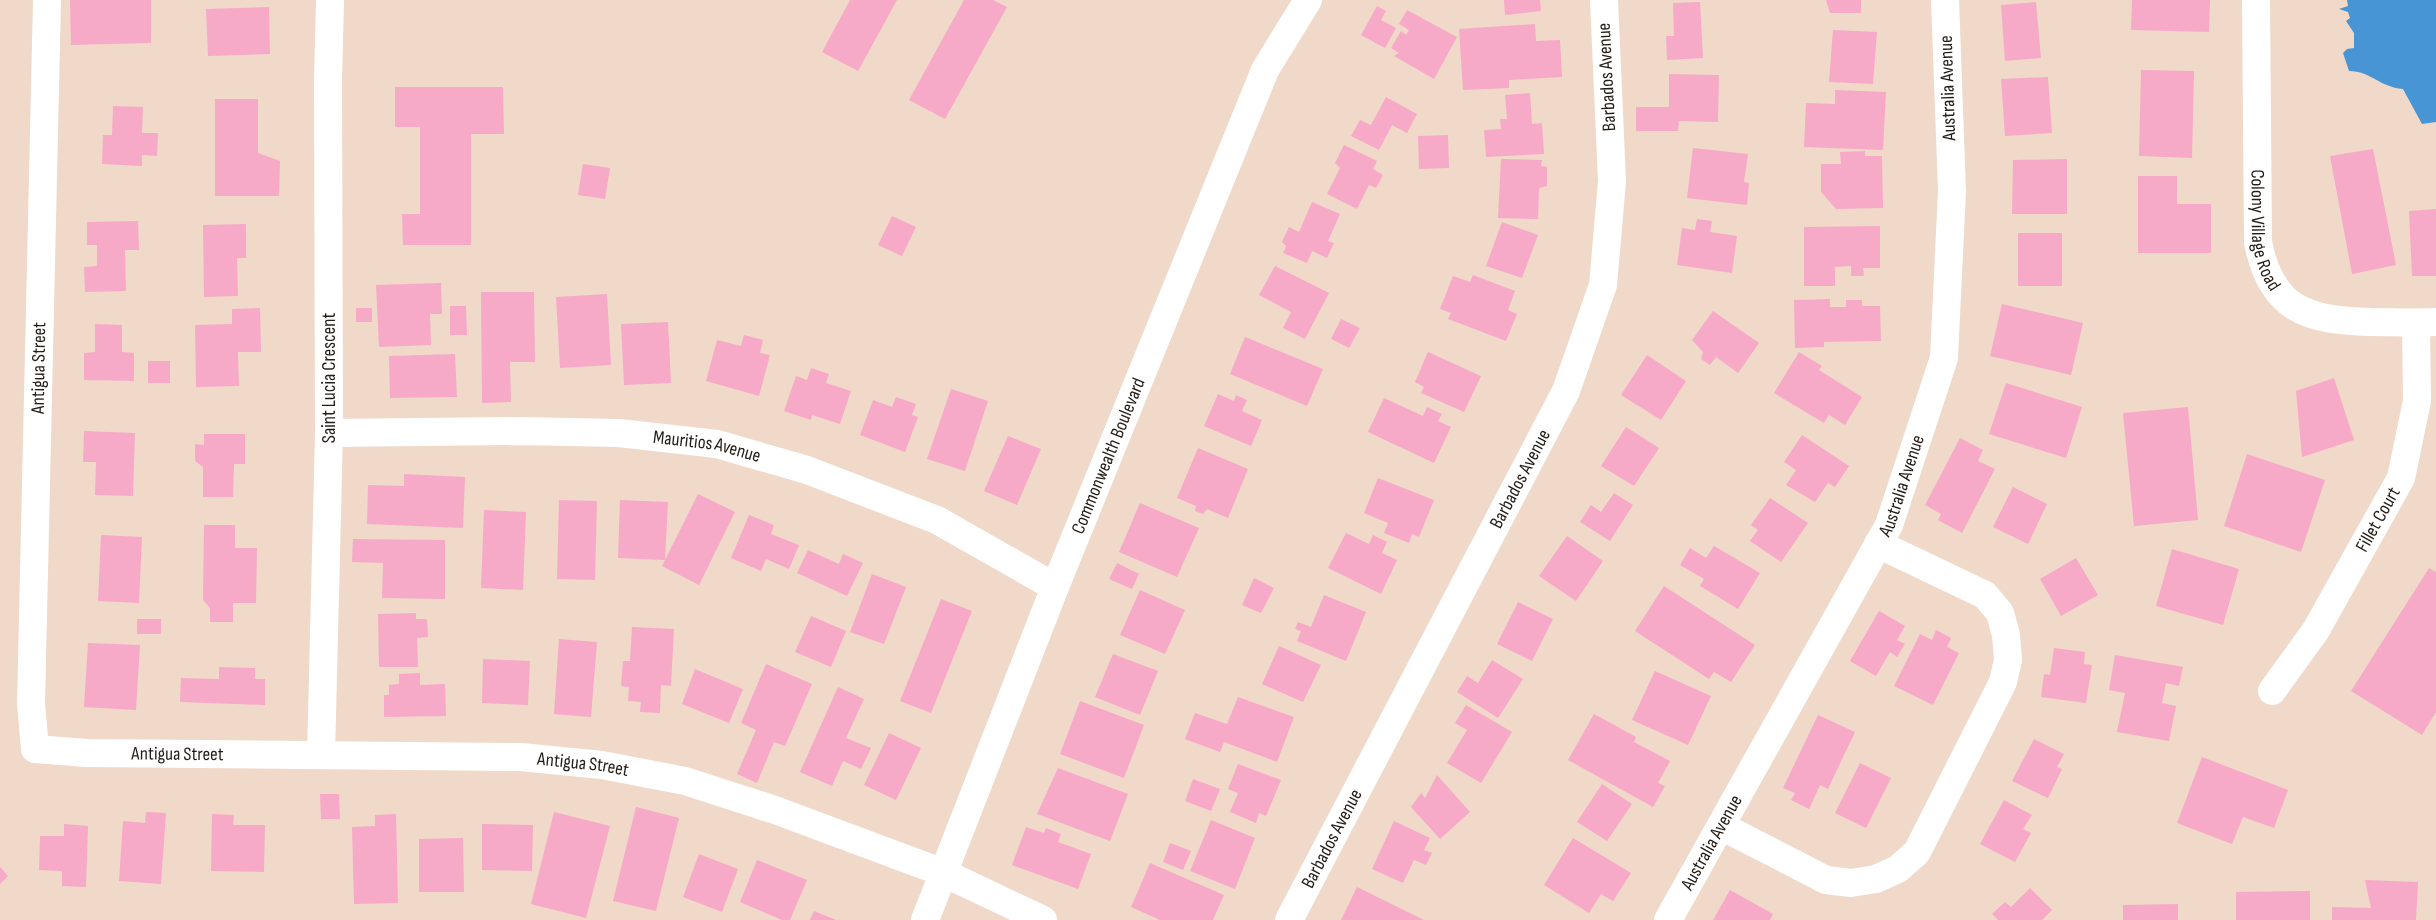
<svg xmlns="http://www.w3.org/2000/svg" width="2436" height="920" font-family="'Sofia Sans Condensed',sans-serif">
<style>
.water{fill:#4895d6}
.building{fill:#f7a9c8}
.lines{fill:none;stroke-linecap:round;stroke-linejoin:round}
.minor{stroke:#fff;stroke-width:28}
.tertiary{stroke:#fff;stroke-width:28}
.labels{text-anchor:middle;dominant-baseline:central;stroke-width:4;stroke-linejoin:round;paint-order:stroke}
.street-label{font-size:19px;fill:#241c16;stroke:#fff}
</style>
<rect width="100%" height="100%" fill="#f0d9c9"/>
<path class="water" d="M 2347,0 L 2436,0 L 2436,122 L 2422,124 L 2403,89 C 2379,87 2371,71 2349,71 L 2343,53 L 2347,49 L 2354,48 L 2354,33 L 2346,21 L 2350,18 L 2348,12 L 2339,9 L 2348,6 Z"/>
<path class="building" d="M 70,0 L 151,0 L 151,43 L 71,45 Z
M 850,0 L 897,0 L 858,71 L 822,52 Z
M 964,0 L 993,0 L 1007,7 L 945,119 L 909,100 Z
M 1504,0 L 1540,0 L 1541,11 L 1505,15 Z
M 1826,0 L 1861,0 L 1861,13 L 1830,13 Z
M 2132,0 L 2210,0 L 2209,32 L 2131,30 Z
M 1700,2 L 1703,58 L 1667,60 L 1666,36 L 1674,36 L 1673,3 Z
M 2036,2 L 2041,58 L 2005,61 L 2001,5 Z
M 1377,6 L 1386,11 L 1381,20 L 1396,28 L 1385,48 L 1361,35 Z
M 269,7 L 270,54 L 208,56 L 206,9 Z
M 1407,10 L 1457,37 L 1434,79 L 1394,56 L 1399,53 L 1391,48 L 1401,31 L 1406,35 L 1409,30 L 1399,24 Z
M 1535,24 L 1536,41 L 1560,40 L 1562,77 L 1509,80 L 1509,88 L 1463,90 L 1459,29 Z
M 1833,30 L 1877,32 L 1873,84 L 1829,82 Z
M 2141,70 L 2194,71 L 2192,158 L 2139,156 Z
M 1669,74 L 1719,75 L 1718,122 L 1679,121 L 1678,131 L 1636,131 L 1636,107 L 1669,107 Z
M 2048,77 L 2052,133 L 2005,136 L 2001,79 Z
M 395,87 L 503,87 L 504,134 L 471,134 L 471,245 L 403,245 L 402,214 L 420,214 L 420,127 L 395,127 Z
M 1835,90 L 1886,92 L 1883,150 L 1804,147 L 1806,103 L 1835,104 Z
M 1530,93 L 1532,124 L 1542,123 L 1544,154 L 1486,157 L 1484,130 L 1501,129 L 1500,119 L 1507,119 L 1505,95 Z
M 1386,97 L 1417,114 L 1407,133 L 1392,125 L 1379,150 L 1351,136 L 1360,120 L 1371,125 Z
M 215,99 L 258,99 L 258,153 L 280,161 L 279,196 L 215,196 Z
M 113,106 L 143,107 L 142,133 L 158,133 L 157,156 L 142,155 L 142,166 L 102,164 L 103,135 L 112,135 Z
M 1448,135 L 1449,168 L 1419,169 L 1418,136 Z
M 1344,145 L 1377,161 L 1373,169 L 1383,175 L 1376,188 L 1369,185 L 1357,209 L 1327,194 L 1340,168 L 1335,163 Z
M 1693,148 L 1748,154 L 1744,182 L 1749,183 L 1747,205 L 1687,198 Z
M 2373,149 L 2396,265 L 2352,274 L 2330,156 Z
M 1865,151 L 1865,156 L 1882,156 L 1883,208 L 1836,209 L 1821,192 L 1821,164 L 1841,164 L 1840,152 Z
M 1501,159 L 1542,160 L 1541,166 L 1547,167 L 1547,186 L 1539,188 L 1538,219 L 1498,218 Z
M 2067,159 L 2067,214 L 2012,214 L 2013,160 Z
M 583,164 L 610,168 L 605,199 L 578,195 Z
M 2138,176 L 2177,176 L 2177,204 L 2211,204 L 2211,253 L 2138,253 Z
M 1312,202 L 1340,214 L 1328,241 L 1334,243 L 1327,258 L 1312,251 L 1307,263 L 1283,253 L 1286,246 L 1282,242 L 1289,227 L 1299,232 Z
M 2436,209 L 2436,276 L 2412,276 L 2409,211 Z
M 892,216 L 916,227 L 902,256 L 878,245 Z
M 1697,219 L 1712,221 L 1710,232 L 1737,236 L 1732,273 L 1677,265 L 1682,228 L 1695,230 Z
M 138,221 L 139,250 L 125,250 L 126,291 L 85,292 L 84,267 L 97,266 L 97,245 L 87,245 L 87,222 Z
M 1502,222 L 1538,235 L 1522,278 L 1486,266 Z
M 246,224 L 246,258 L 237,258 L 238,296 L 204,297 L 203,225 Z
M 1880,226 L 1880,268 L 1863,268 L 1864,276 L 1851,276 L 1851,266 L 1835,267 L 1835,286 L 1804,286 L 1804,227 Z
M 2018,233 L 2062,233 L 2062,286 L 2018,286 Z
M 1275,266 L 1329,293 L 1305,339 L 1283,328 L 1291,312 L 1259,295 Z
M 1473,275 L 1515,291 L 1508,310 L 1517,314 L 1506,341 L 1448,319 L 1451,313 L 1440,309 L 1453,276 L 1470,282 Z
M 441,283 L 442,314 L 430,314 L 431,345 L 379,347 L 376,285 Z
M 481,292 L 534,292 L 535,362 L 510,362 L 511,402 L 482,403 Z
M 607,294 L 611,365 L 560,368 L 556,297 Z
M 1830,299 L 1830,307 L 1846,307 L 1846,300 L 1862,300 L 1862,306 L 1880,306 L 1881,341 L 1824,342 L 1824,347 L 1795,348 L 1794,300 Z
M 2002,304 L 2083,323 L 2071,375 L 1990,356 Z
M 450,306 L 466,306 L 467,335 L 450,335 Z
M 260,308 L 261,352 L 238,352 L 239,386 L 196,387 L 195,325 L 232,324 L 232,309 Z
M 356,308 L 372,308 L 372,322 L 356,322 Z
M 1713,311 L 1759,343 L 1738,373 L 1716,357 L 1710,365 L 1701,359 L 1703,352 L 1692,340 Z
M 1341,319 L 1360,328 L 1349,348 L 1331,339 Z
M 668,322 L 671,383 L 624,385 L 621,324 Z
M 95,324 L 122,325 L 122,352 L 134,353 L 134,381 L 84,380 L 84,353 L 95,352 Z
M 744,335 L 763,340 L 760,353 L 770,355 L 759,396 L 706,381 L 717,340 L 741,346 Z
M 1245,337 L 1323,369 L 1307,406 L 1230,374 Z
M 1428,352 L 1481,376 L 1464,412 L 1421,393 L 1424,387 L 1415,382 Z
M 1799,352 L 1822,366 L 1819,370 L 1862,397 L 1845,425 L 1829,415 L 1824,423 L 1774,393 Z
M 455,354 L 457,397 L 390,398 L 389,356 Z
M 1647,355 L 1686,381 L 1661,420 L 1621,395 Z
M 148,361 L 170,361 L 170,383 L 148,383 Z
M 811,368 L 829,374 L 826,383 L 851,391 L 840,424 L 812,415 L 811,420 L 784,411 L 796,376 L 807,380 Z
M 2334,378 L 2354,440 L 2302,457 L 2296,391 Z
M 2006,383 L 2082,407 L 2066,458 L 1989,434 Z
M 951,389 L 988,401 L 965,471 L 927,459 Z
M 1218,394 L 1234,401 L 1236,395 L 1247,400 L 1242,411 L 1262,420 L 1251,446 L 1204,426 Z
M 896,397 L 916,404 L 912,415 L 918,417 L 905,452 L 860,435 L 873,400 L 892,407 Z
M 1384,398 L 1423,416 L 1427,407 L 1442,414 L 1438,421 L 1451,427 L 1434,463 L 1368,432 Z
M 2188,407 L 2198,520 L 2134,526 L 2123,413 Z
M 1626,427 L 1659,448 L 1634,486 L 1601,466 Z
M 84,431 L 135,433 L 133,496 L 95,495 L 96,462 L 83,462 Z
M 204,434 L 245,434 L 245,464 L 234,464 L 233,497 L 203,497 L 203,467 L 195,461 L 195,444 L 204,445 Z
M 1802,435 L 1849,466 L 1835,487 L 1828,483 L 1815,502 L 1786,485 L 1796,470 L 1784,462 Z
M 1008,436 L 1041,449 L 1017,505 L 984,491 Z
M 1960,438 L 1983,450 L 1978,461 L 1995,469 L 1962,533 L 1938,520 L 1941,514 L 1925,505 Z
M 1198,448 L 1248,469 L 1228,518 L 1207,509 L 1203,514 L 1195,511 L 1196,506 L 1177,498 Z
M 2247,454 L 2325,480 L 2301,552 L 2224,526 Z
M 404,474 L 465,477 L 463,528 L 367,524 L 368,485 L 404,486 Z
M 1378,478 L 1434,500 L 1419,537 L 1412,534 L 1409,543 L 1384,533 L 1388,523 L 1364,513 Z
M 2013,487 L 2047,504 L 2028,544 L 1993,527 Z
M 1614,493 L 1633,505 L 1610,541 L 1580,522 L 1591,505 L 1601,512 Z
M 698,494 L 735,512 L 699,585 L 662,566 Z
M 1770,498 L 1808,523 L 1781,562 L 1750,541 L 1758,530 L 1751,525 Z
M 559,500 L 597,501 L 595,580 L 557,579 Z
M 620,500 L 668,502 L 665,560 L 618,558 Z
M 1140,503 L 1199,528 L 1177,577 L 1119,552 Z
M 484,510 L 526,512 L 523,590 L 481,588 Z
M 749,515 L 774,525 L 771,534 L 799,545 L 789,569 L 766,559 L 761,571 L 731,558 Z
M 204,525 L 235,525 L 235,548 L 257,548 L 256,603 L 233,603 L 233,622 L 210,622 L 210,608 L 203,600 Z
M 1346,533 L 1369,544 L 1373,535 L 1387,542 L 1382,553 L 1397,560 L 1381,594 L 1328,568 Z
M 101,535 L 142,537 L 139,603 L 98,601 Z
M 1567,536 L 1603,561 L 1576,601 L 1539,576 Z
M 353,539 L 445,540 L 445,599 L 382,598 L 383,563 L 352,562 Z
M 1714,546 L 1760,573 L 1738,609 L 1700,586 L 1704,579 L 1680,565 L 1690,548 L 1706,558 Z
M 2172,549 L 2239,569 L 2223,625 L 2156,606 Z
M 808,550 L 839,564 L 843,554 L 863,563 L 847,596 L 797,573 Z
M 2076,558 L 2098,595 L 2061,616 L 2040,579 Z
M 1117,563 L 1139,574 L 1132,589 L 1109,579 Z
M 2429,568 L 2436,572 L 2436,712 L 2422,735 L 2351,691 Z
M 872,574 L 906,587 L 884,644 L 850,632 Z
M 1254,578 L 1274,588 L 1261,613 L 1242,605 Z
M 1664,586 L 1755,645 L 1731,682 L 1714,672 L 1709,679 L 1635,631 Z
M 1140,590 L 1185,610 L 1165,654 L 1120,635 Z
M 1324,595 L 1366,612 L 1346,661 L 1297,641 L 1301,631 L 1295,629 L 1298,622 L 1311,627 Z
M 941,599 L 972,611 L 931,713 L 900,701 Z
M 1518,602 L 1553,619 L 1532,661 L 1497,644 Z
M 1879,611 L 1905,626 L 1897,640 L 1905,644 L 1897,657 L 1890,652 L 1876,676 L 1850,661 Z
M 416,613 L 416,619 L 427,619 L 428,637 L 417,638 L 418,667 L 379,667 L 378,614 Z
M 811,616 L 846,631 L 831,667 L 795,652 Z
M 137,619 L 161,619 L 161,634 L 137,634 Z
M 632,627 L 674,629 L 671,686 L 661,685 L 660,713 L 640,712 L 641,702 L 628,701 L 629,687 L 621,686 L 623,661 L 630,661 Z
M 1936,630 L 1951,638 L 1947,647 L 1959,653 L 1933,705 L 1894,686 L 1920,634 L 1932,640 Z
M 559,639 L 597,642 L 591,717 L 554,714 Z
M 88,643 L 140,645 L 136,710 L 84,707 Z
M 1279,646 L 1321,665 L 1303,702 L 1262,684 Z
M 2054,648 L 2085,652 L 2084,664 L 2092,665 L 2086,703 L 2041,697 L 2044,674 L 2050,675 Z
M 1113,654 L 1158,671 L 1140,715 L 1095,697 Z
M 2115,655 L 2183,667 L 2179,686 L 2166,683 L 2162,703 L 2176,706 L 2169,741 L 2117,732 L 2125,693 L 2109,690 Z
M 483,659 L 530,661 L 528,705 L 482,703 Z
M 1492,660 L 1523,679 L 1498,718 L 1457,692 L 1467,676 L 1478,683 Z
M 766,664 L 812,684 L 785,746 L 774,742 L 757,783 L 737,774 L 756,730 L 741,723 Z
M 219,667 L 255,668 L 255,679 L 265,679 L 265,705 L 180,702 L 181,678 L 219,679 Z
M 695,669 L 743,689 L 729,723 L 682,704 Z
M 1655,671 L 1711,696 L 1688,745 L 1632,720 Z
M 420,673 L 420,685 L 445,684 L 446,716 L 384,717 L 384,695 L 389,695 L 389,685 L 399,684 L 399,674 Z
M 838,687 L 864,699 L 846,738 L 871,748 L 861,769 L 843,761 L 832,786 L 800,772 Z
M 1238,697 L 1294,717 L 1277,762 L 1224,742 L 1220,752 L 1185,739 L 1195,713 L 1227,724 Z
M 1080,701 L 1144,725 L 1124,778 L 1060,754 Z
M 1466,705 L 1512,732 L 1481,783 L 1447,763 L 1467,730 L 1455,723 Z
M 1594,714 L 1636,737 L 1634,742 L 1670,761 L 1658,783 L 1665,786 L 1653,807 L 1568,760 Z
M 1818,715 L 1855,732 L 1828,789 L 1820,785 L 1809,809 L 1791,800 L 1795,793 L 1783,788 Z
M 889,733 L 921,748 L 896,800 L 864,785 Z
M 2034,739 L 2064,754 L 2057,767 L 2062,769 L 2048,798 L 2012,781 Z
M 2202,757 L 2288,790 L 2274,828 L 2243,817 L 2232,844 L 2177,823 Z
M 1860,763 L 1891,778 L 1866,828 L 1835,813 Z
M 1238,764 L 1281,780 L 1266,816 L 1259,813 L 1256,823 L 1230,812 L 1238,793 L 1228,789 Z
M 1058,768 L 1128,794 L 1110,841 L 1037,814 Z
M 1437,775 L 1470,812 L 1440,839 L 1411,807 L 1421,793 L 1425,798 Z
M 1193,779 L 1220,789 L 1211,811 L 1185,801 Z
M 1602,784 L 1632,804 L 1607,841 L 1577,822 Z
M 320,794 L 339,794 L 340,819 L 321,819 Z
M 2004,800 L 2032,815 L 2023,829 L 2031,833 L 2015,862 L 1980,844 Z
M 636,807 L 679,818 L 656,911 L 613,901 Z
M 146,812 L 166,813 L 161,884 L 119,881 L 123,821 L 145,823 Z
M 554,812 L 610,826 L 586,918 L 531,904 Z
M 212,814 L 234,815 L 233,825 L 265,825 L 264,872 L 211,871 Z
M 396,814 L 398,903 L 354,904 L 352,827 L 375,826 L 375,815 Z
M 1211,820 L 1255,838 L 1235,889 L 1190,871 Z
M 1394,821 L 1430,838 L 1424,850 L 1432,853 L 1426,865 L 1414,860 L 1403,883 L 1372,869 Z
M 64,824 L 88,826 L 86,887 L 62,886 L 62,871 L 39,870 L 40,836 L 64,836 Z
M 482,824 L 533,825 L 532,871 L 482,870 Z
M 1026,827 L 1044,833 L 1046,828 L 1061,834 L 1058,842 L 1091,854 L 1078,889 L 1012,865 Z
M 463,838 L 464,892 L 419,892 L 419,839 Z
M 1573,838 L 1631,873 L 1613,901 L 1601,894 L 1589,913 L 1544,885 Z
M 1170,843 L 1191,851 L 1183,870 L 1163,862 Z
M 699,854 L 738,869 L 722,912 L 683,897 Z
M 757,860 L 807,880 L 790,920 L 782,920 L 740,902 Z
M 1150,863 L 1224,895 L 1213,920 L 1160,920 L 1131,907 Z
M 0,867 L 8,876 L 0,884 Z
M 2365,880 L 2418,882 L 2416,920 L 2332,920 L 2332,907 L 2371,908 Z
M 1357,887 L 1424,920 L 1341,920 Z
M 2030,888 L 2052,910 L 2042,920 L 1998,920 L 1992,914 L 2005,902 L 2011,907 Z
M 1730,890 L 1773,914 L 1770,920 L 1713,920 Z
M 2310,891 L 2310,920 L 2236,920 L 2236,892 Z
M 2178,904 L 2178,920 L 2123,920 L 2123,905 Z
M 814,911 L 836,920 L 810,920 Z"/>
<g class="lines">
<g class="minor">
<path id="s1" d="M 47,0 L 31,704 L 35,749 L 87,753 L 521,757 L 602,765 L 685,781 L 775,810 L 944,873 L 1043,920"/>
<path id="s2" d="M 2256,0 L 2258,242 C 2271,310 2307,320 2370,322 C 2392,322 2414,323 2436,322"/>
<path id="s3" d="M 329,433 L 520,431 L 619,433 L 717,444 L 807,470 L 937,520 L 1055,587"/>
<path id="s4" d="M 2272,691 L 2316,630 L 2401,478 L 2417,401 L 2416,323"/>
<path d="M 321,755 L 329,433 L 328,81 L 330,0"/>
<path d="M 1721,826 L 1826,880 L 1851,883 L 1876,879 L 1898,869 L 1917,852 L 2003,682 L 2008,660 L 2006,635 L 2000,613 L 1985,595 L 1878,544"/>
<path id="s5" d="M 1289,920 L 1566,391 L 1603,285 L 1612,181 L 1604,0"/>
<path id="s6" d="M 1668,920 L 1889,525 L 1944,358 L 1952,191 L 1945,0"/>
</g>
<path class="tertiary" id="s7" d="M 925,920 L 1055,587 L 1265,70 L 1308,0"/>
</g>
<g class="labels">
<g class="street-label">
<text transform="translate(1607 77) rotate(-93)">Barbados Avenue</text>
<text transform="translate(1948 88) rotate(-92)">Australia Avenue</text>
<text stroke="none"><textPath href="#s2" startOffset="231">Colony Village Road</textPath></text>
<text transform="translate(39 368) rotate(-89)">Antigua Street</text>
<text transform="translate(329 378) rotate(-90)">Saint Lucia Crescent</text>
<text stroke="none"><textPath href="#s3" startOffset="379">Mauritios Avenue</textPath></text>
<text stroke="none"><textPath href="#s7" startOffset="499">Commonwealth Boulevard</textPath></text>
<text stroke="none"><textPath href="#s5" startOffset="498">Barbados Avenue</textPath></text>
<text stroke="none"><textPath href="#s6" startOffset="494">Australia Avenue</textPath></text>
<text stroke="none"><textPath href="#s4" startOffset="202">Fillet Court</textPath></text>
<text stroke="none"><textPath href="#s1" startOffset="892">Antigua Street</textPath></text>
<text stroke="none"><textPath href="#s1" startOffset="1298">Antigua Street</textPath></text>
<text stroke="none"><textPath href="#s5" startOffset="92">Barbados Avenue</textPath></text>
<text stroke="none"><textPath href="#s6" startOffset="89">Australia Avenue</textPath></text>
</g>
</g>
</svg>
